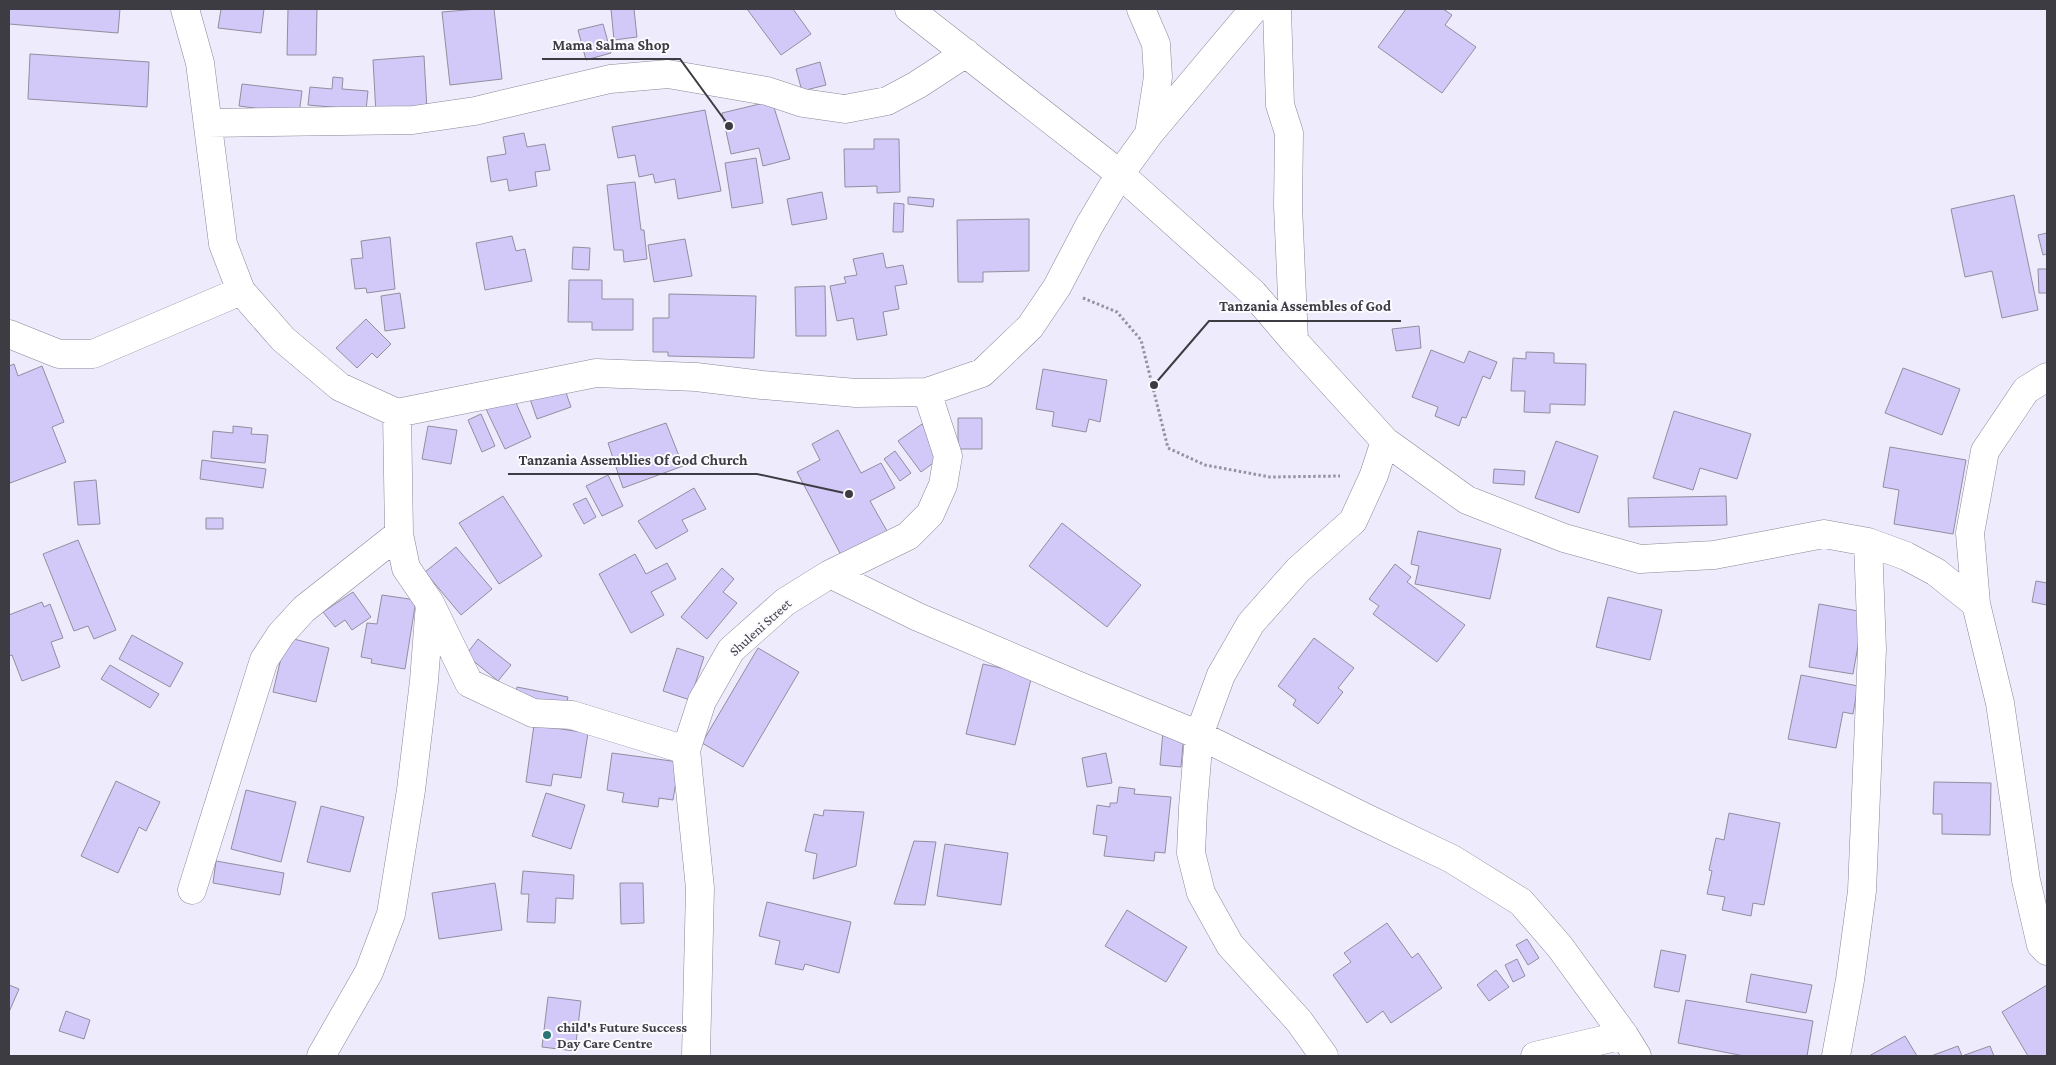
<svg xmlns="http://www.w3.org/2000/svg" width="2056" height="1065" font-family="'Crimson Pro',serif">
<style>
.building{fill:#d3c9f9;stroke:#928e9f}
.lines{fill:none;stroke-linecap:round;stroke-linejoin:round}
.street-casing{stroke:#8a8797;stroke-width:29}
.path{stroke:#95939f;stroke-width:3;stroke-dasharray:2.5 2.5;stroke-linecap:butt}
.street{stroke:#fff;stroke-width:28}
.poi-dot{fill:#2a7475;stroke:#fbfafe;stroke-width:2}
.labels{text-anchor:middle;dominant-baseline:central;stroke-width:4;stroke-linejoin:round;paint-order:stroke}
.street-label{font-size:14px;fill:#3d3c43;stroke:#fbfafe}
.poi-label{font-size:14px;font-weight:bold;fill:#3d3c43;stroke:#fbfafe;text-anchor:start}
.leader{fill:none;stroke:#3d3c43;stroke-width:2}
.callout-dot{fill:#3d3c43;stroke:#fbfafe;stroke-width:2}
.callout-label{font-size:15px;text-anchor:middle;font-weight:bold;fill:#3d3c43;stroke:#fbfafe;stroke-width:4;stroke-linejoin:round;paint-order:stroke}
</style>
<rect width="100%" height="100%" fill="#eeebfd"/>
<path class="building" d="M 9,9 L 120,9 L 118,33 L 9,24 Z
M 221,9 L 264,9 L 261,33 L 218,28 Z
M 288,9 L 317,9 L 316,55 L 287,55 Z
M 478,9 L 494,9 L 502,79 L 450,85 L 442,12 Z
M 611,9 L 634,9 L 637,37 L 614,40 Z
M 747,9 L 793,9 L 811,34 L 781,55 Z
M 1406,9 L 1443,9 L 1452,15 L 1445,25 L 1476,47 L 1442,93 L 1378,47 Z
M 603,24 L 611,53 L 586,60 L 578,30 Z
M 30,54 L 149,62 L 147,107 L 28,99 Z
M 424,56 L 427,110 L 376,114 L 373,60 Z
M 820,62 L 826,85 L 802,91 L 796,69 Z
M 333,77 L 343,78 L 342,89 L 368,91 L 366,110 L 308,105 L 310,87 L 332,89 Z
M 242,84 L 302,91 L 299,114 L 239,106 Z
M 772,101 L 790,159 L 763,166 L 759,148 L 731,154 L 722,113 Z
M 705,110 L 721,191 L 678,199 L 675,179 L 655,183 L 653,174 L 639,177 L 635,155 L 618,158 L 612,127 Z
M 524,133 L 527,147 L 545,144 L 550,170 L 535,172 L 537,186 L 509,191 L 507,179 L 491,182 L 487,157 L 506,154 L 503,137 Z
M 874,139 L 899,139 L 900,192 L 877,193 L 877,186 L 845,187 L 844,149 L 874,149 Z
M 756,158 L 763,203 L 732,208 L 725,163 Z
M 635,182 L 641,230 L 644,230 L 647,259 L 624,262 L 623,250 L 614,250 L 607,185 Z
M 822,192 L 827,219 L 792,225 L 787,199 Z
M 2014,195 L 2038,310 L 2002,318 L 1992,271 L 1965,277 L 1951,209 Z
M 908,197 L 934,199 L 933,207 L 908,204 Z
M 894,203 L 904,204 L 903,232 L 893,232 Z
M 1029,219 L 1029,271 L 983,272 L 983,282 L 958,282 L 957,220 Z
M 2047,233 L 2047,254 L 2043,255 L 2038,235 Z
M 512,236 L 516,251 L 525,249 L 532,281 L 485,290 L 476,243 Z
M 390,237 L 395,289 L 367,293 L 366,288 L 355,289 L 351,259 L 363,258 L 361,241 Z
M 685,239 L 692,276 L 654,282 L 648,245 Z
M 573,247 L 590,248 L 589,270 L 572,269 Z
M 883,253 L 886,268 L 903,265 L 907,284 L 895,286 L 899,309 L 883,312 L 887,335 L 857,340 L 853,318 L 837,321 L 830,286 L 846,283 L 844,277 L 857,275 L 853,259 Z
M 2038,269 L 2047,269 L 2047,293 L 2039,293 Z
M 569,280 L 602,280 L 602,299 L 633,299 L 633,330 L 592,330 L 592,322 L 568,322 Z
M 825,286 L 826,336 L 796,336 L 795,287 Z
M 400,293 L 405,328 L 385,331 L 381,296 Z
M 669,294 L 756,296 L 754,358 L 668,356 L 668,352 L 653,352 L 653,318 L 669,318 Z
M 366,319 L 391,344 L 377,358 L 372,353 L 357,368 L 336,348 Z
M 1419,326 L 1421,348 L 1396,351 L 1392,329 Z
M 1431,350 L 1464,363 L 1469,351 L 1497,362 L 1490,379 L 1483,376 L 1466,418 L 1462,417 L 1459,426 L 1435,416 L 1438,407 L 1412,397 Z
M 1526,352 L 1554,353 L 1554,363 L 1586,364 L 1585,405 L 1550,404 L 1550,413 L 1524,412 L 1525,391 L 1511,391 L 1513,358 L 1526,359 Z
M 14,364 L 18,376 L 42,366 L 64,422 L 52,427 L 66,462 L 10,483 L 9,478 L 9,366 Z
M 1903,368 L 1960,389 L 1942,435 L 1885,413 Z
M 1043,369 L 1107,380 L 1100,422 L 1089,419 L 1086,432 L 1052,426 L 1054,412 L 1036,409 Z
M 564,387 L 571,407 L 537,419 L 530,399 Z
M 513,396 L 531,437 L 505,449 L 486,409 Z
M 1674,411 L 1751,434 L 1737,479 L 1700,468 L 1693,490 L 1653,478 Z
M 481,414 L 495,446 L 482,452 L 468,420 Z
M 958,418 L 982,418 L 982,449 L 958,449 Z
M 666,423 L 683,466 L 623,488 L 608,443 Z
M 922,424 L 944,455 L 921,472 L 898,441 Z
M 233,426 L 252,428 L 251,434 L 268,435 L 265,463 L 211,458 L 213,431 L 233,433 Z
M 428,426 L 457,430 L 451,464 L 422,459 Z
M 838,430 L 861,473 L 881,463 L 895,488 L 870,501 L 887,531 L 841,555 L 797,472 L 820,460 L 812,444 Z
M 1556,441 L 1598,456 L 1579,513 L 1535,498 Z
M 1890,447 L 1966,460 L 1953,534 L 1894,524 L 1899,490 L 1883,487 Z
M 895,451 L 911,473 L 900,481 L 884,459 Z
M 202,460 L 266,469 L 263,488 L 200,479 Z
M 1494,469 L 1525,471 L 1524,485 L 1493,483 Z
M 608,475 L 623,506 L 602,516 L 586,486 Z
M 96,480 L 100,524 L 78,525 L 74,482 Z
M 694,488 L 706,509 L 682,520 L 688,531 L 656,549 L 638,521 Z
M 503,496 L 542,556 L 499,584 L 459,523 Z
M 1726,496 L 1727,525 L 1629,527 L 1628,498 Z
M 586,498 L 596,517 L 584,524 L 573,504 Z
M 206,518 L 223,518 L 223,529 L 206,529 Z
M 1062,523 L 1141,585 L 1107,627 L 1029,566 Z
M 1418,531 L 1501,549 L 1490,599 L 1415,584 L 1419,566 L 1411,564 Z
M 78,540 L 116,630 L 94,639 L 88,626 L 74,631 L 43,554 Z
M 456,547 L 492,589 L 461,615 L 425,572 Z
M 635,554 L 646,574 L 667,563 L 676,579 L 651,592 L 664,615 L 631,633 L 599,574 Z
M 1395,564 L 1411,577 L 1407,582 L 1465,625 L 1437,662 L 1373,614 L 1379,606 L 1369,599 Z
M 722,568 L 734,579 L 723,592 L 737,603 L 707,639 L 681,617 Z
M 2036,581 L 2047,583 L 2047,605 L 2032,602 Z
M 353,592 L 371,617 L 352,630 L 345,620 L 335,627 L 323,612 Z
M 382,595 L 416,600 L 405,669 L 371,663 L 372,659 L 361,657 L 367,623 L 377,624 Z
M 1608,597 L 1662,610 L 1650,660 L 1596,647 Z
M 42,602 L 44,607 L 50,604 L 63,638 L 51,642 L 60,667 L 22,681 L 12,655 L 9,656 L 9,615 Z
M 1819,604 L 1864,612 L 1853,674 L 1809,667 Z
M 132,635 L 183,663 L 170,687 L 119,659 Z
M 286,637 L 329,648 L 316,702 L 273,692 Z
M 1314,638 L 1354,668 L 1338,688 L 1343,692 L 1318,724 L 1293,705 L 1296,700 L 1278,686 Z
M 478,639 L 511,665 L 498,681 L 466,655 Z
M 677,648 L 704,657 L 690,700 L 663,691 Z
M 758,648 L 799,672 L 743,767 L 702,743 Z
M 983,664 L 1032,675 L 1015,745 L 966,734 Z
M 110,665 L 159,694 L 150,708 L 101,679 Z
M 1801,675 L 1858,686 L 1853,714 L 1843,712 L 1836,748 L 1788,739 Z
M 517,687 L 568,697 L 565,711 L 515,700 Z
M 534,725 L 588,733 L 581,778 L 553,774 L 551,786 L 526,782 Z
M 1163,731 L 1184,733 L 1181,767 L 1160,765 Z
M 612,753 L 679,762 L 673,800 L 659,798 L 658,807 L 622,802 L 624,793 L 607,790 Z
M 1106,753 L 1112,783 L 1087,787 L 1082,758 Z
M 116,781 L 160,802 L 146,831 L 139,827 L 118,873 L 81,856 Z
M 1934,782 L 1991,783 L 1990,835 L 1942,834 L 1942,814 L 1933,814 Z
M 1119,787 L 1135,789 L 1134,794 L 1171,797 L 1165,853 L 1155,852 L 1154,861 L 1104,856 L 1107,836 L 1093,834 L 1097,805 L 1110,807 L 1110,803 L 1117,803 Z
M 246,790 L 296,802 L 281,862 L 231,849 Z
M 546,793 L 585,805 L 571,849 L 532,836 Z
M 321,806 L 364,817 L 350,872 L 307,862 Z
M 824,810 L 864,812 L 856,866 L 813,879 L 817,854 L 805,851 L 814,814 L 823,816 Z
M 1729,813 L 1780,823 L 1764,905 L 1753,903 L 1751,916 L 1722,910 L 1725,897 L 1707,894 L 1712,871 L 1709,870 L 1716,838 L 1724,840 Z
M 914,841 L 936,842 L 925,905 L 894,904 Z
M 945,844 L 1008,853 L 1001,905 L 937,896 Z
M 216,861 L 284,873 L 280,895 L 213,883 Z
M 523,871 L 574,875 L 573,899 L 556,898 L 555,923 L 527,922 L 529,894 L 521,894 Z
M 495,883 L 502,930 L 439,939 L 432,893 Z
M 620,883 L 643,883 L 644,923 L 621,924 Z
M 767,902 L 851,922 L 839,973 L 805,964 L 803,970 L 775,964 L 780,941 L 759,936 Z
M 1127,910 L 1187,947 L 1166,982 L 1105,946 Z
M 1387,923 L 1412,958 L 1418,953 L 1442,988 L 1391,1023 L 1383,1011 L 1367,1023 L 1333,975 L 1351,962 L 1344,953 Z
M 1527,939 L 1539,958 L 1528,965 L 1516,945 Z
M 1661,950 L 1686,955 L 1679,992 L 1654,987 Z
M 1517,959 L 1525,976 L 1513,982 L 1505,965 Z
M 1496,970 L 1509,987 L 1489,1001 L 1477,985 Z
M 1751,974 L 1812,985 L 1806,1013 L 1746,1002 Z
M 9,985 L 19,989 L 9,1012 Z
M 2047,985 L 2047,1056 L 2028,1056 L 2002,1012 Z
M 548,997 L 581,1001 L 575,1051 L 542,1047 Z
M 1686,1000 L 1813,1021 L 1807,1056 L 1744,1056 L 1678,1043 Z
M 66,1011 L 90,1020 L 84,1039 L 59,1031 Z
M 1905,1036 L 1917,1056 L 1869,1056 Z
M 1958,1046 L 1962,1056 L 1990,1046 L 1994,1056 L 1931,1056 Z"/>
<g class="lines">
<g class="street-casing">
<path id="street" d="M 185,9 L 200,63 L 223,244 L 241,291 L 283,339 L 340,387 L 397,413 L 596,373 L 696,377 L 762,385 L 856,393 L 927,392 L 982,373 L 1030,327 L 1057,287 L 1089,226 L 1120,174 L 1149,134 L 1254,9
M 909,9 L 1120,174 L 1253,293 L 1294,341 L 1385,441 L 1467,500 L 1564,538 L 1640,559 L 1714,555 L 1824,534 L 1868,542 L 1906,556 L 1936,572 L 1976,604
M 1141,9 L 1156,44 L 1158,77 L 1149,134
M 1277,9 L 1280,105 L 1289,133 L 1288,206 L 1294,341
M 208,123 L 413,120 L 475,111 L 610,79 L 668,74 L 767,91 L 803,103 L 845,109 L 887,101 L 917,85 L 966,53
M 9,334 L 59,354 L 93,354 L 241,291
M 2047,377 L 2026,390 L 1985,451 L 1970,533 L 1976,604 L 2000,703 L 2026,880 L 2041,945 L 2047,951
M 397,413 L 399,534 L 406,568 L 430,603 L 469,683 L 533,713 L 572,715 L 686,750
M 830,574 L 918,617 L 1077,685 L 1199,735 L 1362,816 L 1452,859 L 1521,902 L 1560,947 L 1624,1035 L 1637,1056
M 192,890 L 264,660 L 281,634 L 304,609 L 399,534
M 321,1056 L 369,972 L 391,914 L 411,790 L 424,681 L 430,603
M 696,1056 L 700,888 L 686,750 L 702,701 L 731,650 L 785,602 L 830,574 L 908,536 L 930,514 L 943,485 L 948,456 L 927,392
M 1324,1056 L 1299,1021 L 1230,945 L 1201,893 L 1191,853 L 1193,808 L 1199,735 L 1221,675 L 1251,623 L 1298,570 L 1353,521 L 1374,475 L 1385,441
M 1535,1056 L 1624,1035
M 1836,1056 L 1850,980 L 1862,891 L 1872,649 L 1868,542"/>
</g>
<path class="path" d="M 1083,298 L 1117,312 L 1141,340 L 1168,448 L 1205,465 L 1270,477 L 1340,476"/>
<use href="#street" class="street"/>
</g>
<circle class="poi-dot" cx="547" cy="1035" r="5"/>
<g class="labels">
<g class="street-label">
<text transform="translate(760 627) rotate(-42)">Shuleni Street</text>
</g>
<g class="poi-label">
<text x="557" y="1027">child's Future Success<tspan x="557" dy="16">Day Care Centre</tspan></text>
</g>
</g>
<path class="leader" d="M729 126L680 59H542M1154 385L1209 321H1401M849 494L757 474H508"/>
<g class="callout-dot">
<circle cx="729" cy="126" r="5"/>
<circle cx="1154" cy="385" r="5"/>
<circle cx="849" cy="494" r="5"/>
</g>
<g class="callout-label">
<text x="611" y="50">Mama Salma Shop</text>
<text x="1305" y="311">Tanzania Assembles of God</text>
<text x="633" y="465">Tanzania Assemblies Of God Church</text>
</g>
<rect width="2056" height="1065" fill="none" stroke="#3d3c43" stroke-width="20"/>
</svg>
